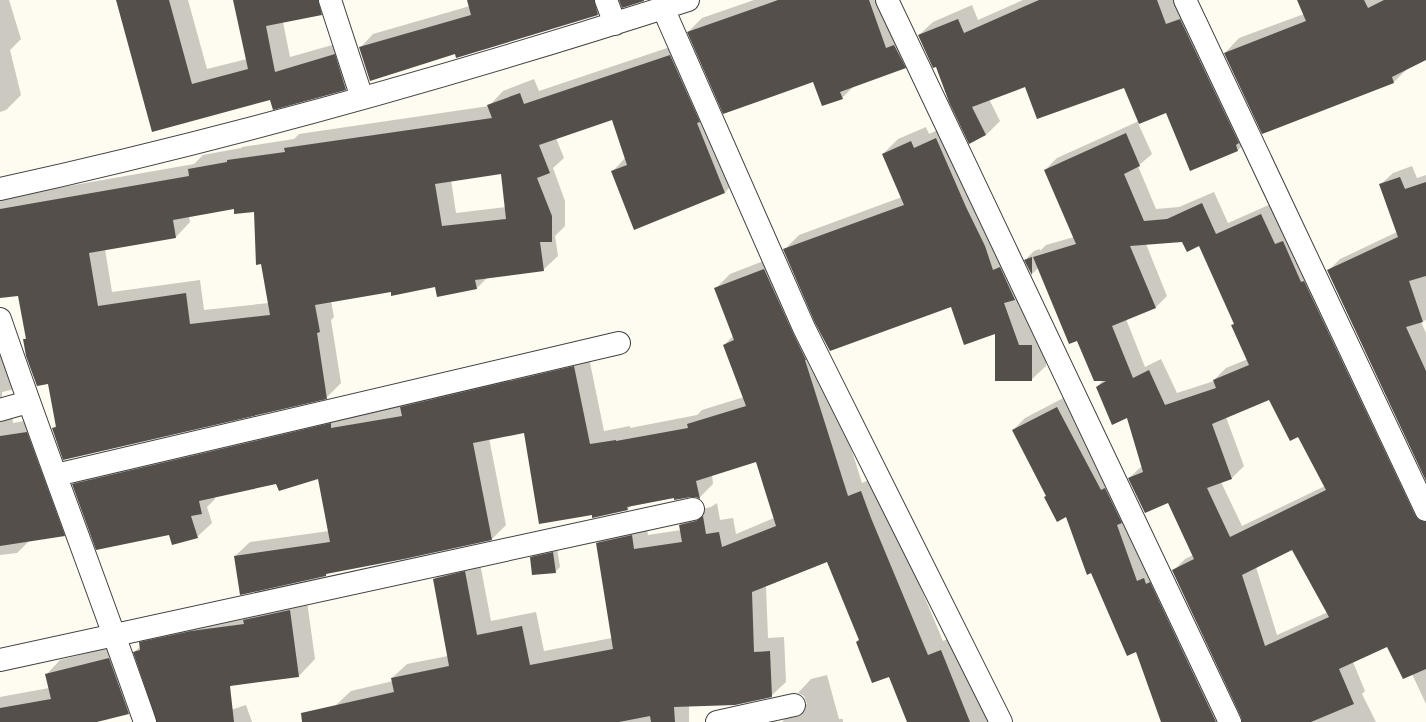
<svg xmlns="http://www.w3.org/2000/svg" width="1426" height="722" font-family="Literata,serif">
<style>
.shadow{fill:#0003;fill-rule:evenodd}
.building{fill:#554f4b;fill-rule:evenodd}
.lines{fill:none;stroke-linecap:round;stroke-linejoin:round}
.minor-casing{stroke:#414141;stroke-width:24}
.minor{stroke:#fff;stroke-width:22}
</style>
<rect width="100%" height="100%" fill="#fefcf0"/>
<path class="shadow" d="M 0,0 L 9,0 L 21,39 L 10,50 L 21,95 L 6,110 L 0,112 Z
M 117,0 L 188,0 L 207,69 L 247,59 L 234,0 L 334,0 L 320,14 L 283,22 L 290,57 L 350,40 L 361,74 L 346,89 L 271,99 L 153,131 Z
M 468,0 L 611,0 L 612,1 L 598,14 L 457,57 L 456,53 L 360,48 L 373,34 L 470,6 Z
M 754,0 L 887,0 L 919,54 L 905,68 L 855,85 L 842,98 L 813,81 L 688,32 L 702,18 Z
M 1023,0 L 1176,0 L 1252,136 L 1238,150 L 1191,169 L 1167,111 L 1138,123 L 1152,154 L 1138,166 L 1156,209 L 1179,207 L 1214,192 L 1228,223 L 1273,203 L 1426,502 L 1426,704 L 1412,674 L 1388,646 L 1353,662 L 1365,691 L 1362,694 L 1376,722 L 1243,722 L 1242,716 L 1173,571 L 1185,559 L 1193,555 L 1169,502 L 1129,478 L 1142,466 L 1127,417 L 1097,387 L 1103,380 L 1077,339 L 1038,268 L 1032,274 L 1025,260 L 1034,251 L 1040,249 L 1040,251 L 1046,245 L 1074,237 L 1045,170 L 1057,158 L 1139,121 L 1125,86 L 1025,86 L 989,99 L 1000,121 L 986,135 L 937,66 L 919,35 L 933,22 L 972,5 L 978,20 ZM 1183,241 L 1200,245 L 1235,323 L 1248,359 L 1226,368 L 1214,380 L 1214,381 L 1177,393 L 1161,359 L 1145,367 L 1126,319 L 1155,308 L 1167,296 L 1146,244 ZM 1269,399 L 1298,435 L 1325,486 L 1242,526 L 1221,482 L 1232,478 L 1244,466 L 1226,417 ZM 1293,549 L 1328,612 L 1277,635 L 1256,567 Z
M 1298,0 L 1426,0 L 1426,59 L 1408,68 L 1394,82 L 1225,53 L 1239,38 L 1304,14 Z
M 685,42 L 739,178 L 725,192 L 635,229 L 612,172 L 625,158 L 612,119 L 556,138 L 564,158 L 553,168 L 565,201 L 565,226 L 555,236 L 558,256 L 543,270 L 488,277 L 477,288 L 436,286 L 391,291 L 331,301 L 334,317 L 331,320 L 341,383 L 326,398 L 53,428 L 57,425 L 49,383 L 24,340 L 27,337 L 19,294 L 0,297 L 0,198 L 194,164 L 203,155 L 241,148 L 242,147 L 294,139 L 299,134 L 489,106 L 503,91 L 534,79 L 539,91 ZM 502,173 L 506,207 L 456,213 L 451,180 ZM 234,208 L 255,210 L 269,303 L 204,310 L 200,280 L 112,292 L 105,249 L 176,237 L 190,222 L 189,216 Z
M 951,124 L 1046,331 L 1046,366 L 1031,380 L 996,333 L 952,306 L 784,250 L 799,235 L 902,197 L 883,154 L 898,139 L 926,127 L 929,134 Z
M 1412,166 L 1417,178 L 1426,175 L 1426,320 L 1421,322 L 1426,333 L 1426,478 L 1328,271 L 1340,259 L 1397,232 L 1381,184 L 1393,173 Z
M 779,255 L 819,346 L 862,483 L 876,477 L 885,503 L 943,641 L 956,636 L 989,722 L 908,722 L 890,675 L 860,640 L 828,561 L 766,586 L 768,638 L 784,637 L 786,682 L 771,696 L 689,706 L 689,722 L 323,722 L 336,705 L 351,691 L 393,681 L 392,678 L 407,664 L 448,656 L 434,579 L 448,565 L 479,558 L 491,621 L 536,612 L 544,651 L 612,638 L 597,543 L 612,529 L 646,521 L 648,535 L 681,530 L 680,525 L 694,511 L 711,507 L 717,503 L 720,520 L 733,518 L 736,534 L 774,518 L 756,461 L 712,475 L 713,484 L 699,498 L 697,496 L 675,497 L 631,506 L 627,510 L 593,514 L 525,431 L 489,438 L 506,525 L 492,539 L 328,573 L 326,575 L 235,556 L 250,542 L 329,531 L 319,477 L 277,483 L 215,496 L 215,499 L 207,507 L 212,523 L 197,537 L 170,534 L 73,484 L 87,470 L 588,353 L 604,431 L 630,426 L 630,428 L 697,415 L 702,410 L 744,397 L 724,345 L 734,335 L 716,288 L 730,274 Z
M 17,352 L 26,376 L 11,390 L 2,392 L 2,399 L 11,408 L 13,423 L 41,418 L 78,521 L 64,535 L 29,541 L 17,553 L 0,555 L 0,354 Z
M 1069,395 L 1239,722 L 1165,722 L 1136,651 L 1066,516 L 1047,495 L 1013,430 L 1025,418 Z
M 557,548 L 560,567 L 555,572 L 531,558 L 536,553 Z
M 306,594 L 315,659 L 299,676 L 232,685 L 229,688 L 134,652 L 141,646 L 140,643 L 157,626 Z
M 123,644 L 143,699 L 128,713 L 93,722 L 0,722 L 0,697 L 49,688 L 46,675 L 60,660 Z
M 827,675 L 839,719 L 843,719 L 843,722 L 782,722 L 796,707 L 807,704 L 804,696 L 798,693 L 811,679 Z
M 246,705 L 252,722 L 194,722 Z"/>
<path class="building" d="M 116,0 L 169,0 L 192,84 L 248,69 L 233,0 L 318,0 L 322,15 L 266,26 L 275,72 L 335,54 L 346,90 L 273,110 L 270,100 L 152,132 Z
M 467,0 L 594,0 L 598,15 L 456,58 L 455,54 L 370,81 L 359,47 L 471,15 Z
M 619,0 L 644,0 L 644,1 L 622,8 Z
M 778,0 L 869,0 L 886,48 L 894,45 L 906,68 L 840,92 L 843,99 L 822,106 L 813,82 L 723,114 L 687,32 Z
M 1039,0 L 1157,0 L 1166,24 L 1180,19 L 1239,143 L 1236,145 L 1238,151 L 1190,171 L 1166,113 L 1139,124 L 1124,88 L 1037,119 L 1025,87 L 972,107 L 986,135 L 969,144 L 949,102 L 936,67 L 933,68 L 918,35 L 958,19 L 964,33 Z
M 1297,0 L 1364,0 L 1368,8 L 1384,0 L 1426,0 L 1426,60 L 1392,77 L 1394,83 L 1262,134 L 1224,53 L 1306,21 Z
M 670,55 L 700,122 L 697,123 L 725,193 L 634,230 L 611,171 L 627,165 L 612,120 L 539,145 L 550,173 L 537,178 L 552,216 L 552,242 L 540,242 L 544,271 L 475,280 L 477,289 L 437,297 L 435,287 L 391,296 L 391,292 L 315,305 L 320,332 L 317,333 L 327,399 L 63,460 L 52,428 L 56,427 L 48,384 L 37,386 L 26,356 L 23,339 L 26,339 L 18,296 L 0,298 L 0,209 L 189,176 L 188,169 L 227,162 L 227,160 L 285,152 L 284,148 L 492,118 L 487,105 L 520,93 L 524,104 ZM 501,174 L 506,219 L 442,226 L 435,184 ZM 234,209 L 234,214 L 254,212 L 256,265 L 261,264 L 270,315 L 190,324 L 186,293 L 98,306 L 89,253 L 176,238 L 173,220 Z
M 1126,133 L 1140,166 L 1124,174 L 1144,221 L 1167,219 L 1202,203 L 1216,234 L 1261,214 L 1275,244 L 1283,241 L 1301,282 L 1304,281 L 1415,515 L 1419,520 L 1426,522 L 1426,669 L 1403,679 L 1387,647 L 1339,669 L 1354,704 L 1311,722 L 1242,722 L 1241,717 L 1172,570 L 1194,559 L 1168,503 L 1145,513 L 1128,478 L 1143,472 L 1127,418 L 1112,425 L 1096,387 L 1106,381 L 1094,381 L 1077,341 L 1069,344 L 1033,257 L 1076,244 L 1044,170 ZM 1182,242 L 1187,252 L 1199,246 L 1234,324 L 1231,325 L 1249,365 L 1213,380 L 1216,388 L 1165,405 L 1149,370 L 1133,378 L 1112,326 L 1156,308 L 1130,246 ZM 1269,400 L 1290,441 L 1298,437 L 1326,490 L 1230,537 L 1207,488 L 1232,479 L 1212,424 ZM 1292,550 L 1329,617 L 1265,646 L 1242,575 Z
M 936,138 L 966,207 L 985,246 L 993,270 L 1000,267 L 1015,300 L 1004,303 L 1019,345 L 1032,345 L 1032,381 L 995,381 L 995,334 L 964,345 L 951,307 L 830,351 L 815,323 L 783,249 L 904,205 L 882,154 L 911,141 L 914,148 Z
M 1400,177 L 1405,189 L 1426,182 L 1426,276 L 1409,281 L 1423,322 L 1406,327 L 1426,371 L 1426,481 L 1327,270 L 1398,237 L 1379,184 Z
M 1032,257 L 1032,275 L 1024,260 Z
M 764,269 L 793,333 L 806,360 L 805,360 L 848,496 L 861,491 L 871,518 L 928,655 L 941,650 L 970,722 L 907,722 L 889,677 L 872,683 L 856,642 L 859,640 L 827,562 L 752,592 L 754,652 L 770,651 L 772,697 L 735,705 L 674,707 L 675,722 L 651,722 L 650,716 L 619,722 L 302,722 L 301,713 L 394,692 L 391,678 L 449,666 L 433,579 L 465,571 L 477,635 L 522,626 L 530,665 L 613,649 L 596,543 L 632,535 L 634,549 L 682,542 L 679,525 L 696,521 L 703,516 L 706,534 L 719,532 L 722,547 L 776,526 L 756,462 L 696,481 L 700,499 L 696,497 L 691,497 L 674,500 L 674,498 L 627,507 L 628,510 L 592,518 L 592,515 L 539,524 L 524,433 L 473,443 L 492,540 L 404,559 L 326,574 L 326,576 L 240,595 L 234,556 L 330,542 L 318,479 L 279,491 L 276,484 L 199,501 L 202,514 L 191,516 L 198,538 L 172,545 L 169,535 L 96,550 L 72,484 L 331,423 L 331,428 L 402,416 L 400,407 L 574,366 L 590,444 L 616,440 L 616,441 L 688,428 L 687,424 L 746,406 L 723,345 L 734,340 L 714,288 Z
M 1057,407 L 1101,490 L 1105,488 L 1122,523 L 1117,525 L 1137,581 L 1144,578 L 1146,584 L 1150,582 L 1216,722 L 1161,722 L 1136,652 L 1127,656 L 1091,573 L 1087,575 L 1066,517 L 1057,522 L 1044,497 L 1046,496 L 1012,430 Z
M 27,432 L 65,536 L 0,546 L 0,436 Z
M 553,552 L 556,573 L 532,575 L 530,557 Z
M 290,610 L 299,677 L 230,686 L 234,722 L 157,722 L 133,652 L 140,650 L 139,642 L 191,631 L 244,624 L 243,620 Z
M 109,658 L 129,714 L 97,722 L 0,722 L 0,708 L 51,699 L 45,674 Z"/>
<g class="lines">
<g class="minor-casing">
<path id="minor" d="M 330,0 L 362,98
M 606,0 L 615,24
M 887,0 L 1230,722
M 1185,0 L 1426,510
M 663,8 L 804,328 L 1001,722
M 0,189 C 232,138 462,73 688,0
M 0,319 C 46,454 98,587 145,722
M 0,410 L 28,402
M 56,475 L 619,343
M 0,660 L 693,509
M 717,722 L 794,705"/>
</g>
<use href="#minor" class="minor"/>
</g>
</svg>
